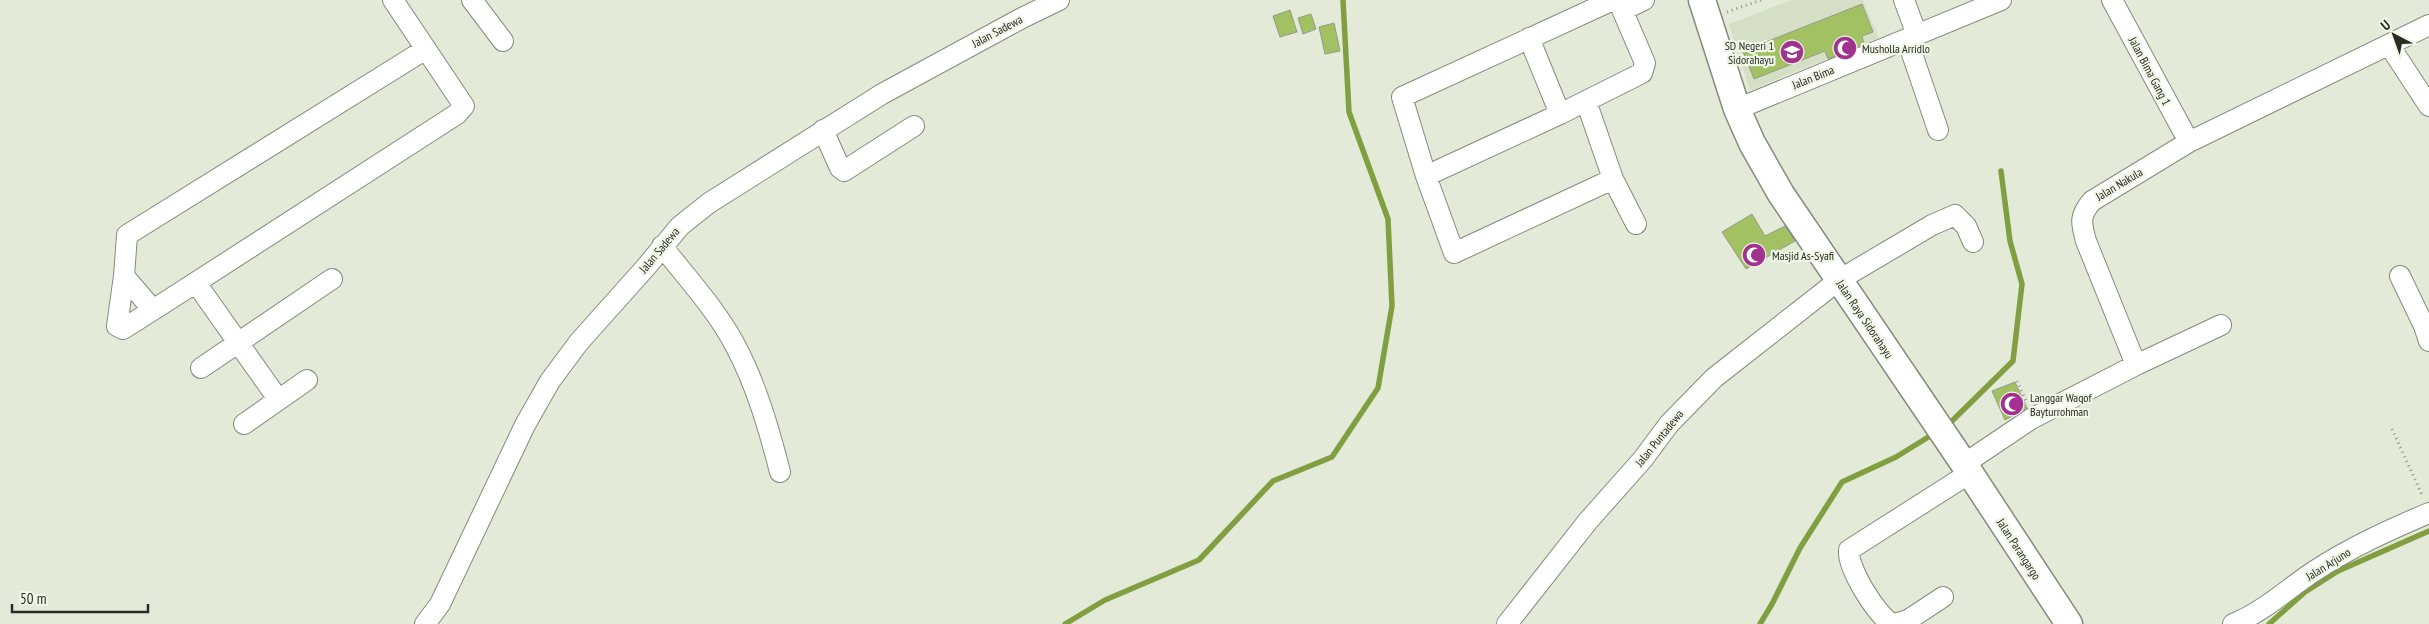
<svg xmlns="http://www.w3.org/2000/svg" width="2429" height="624" font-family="'PT Sans Narrow',sans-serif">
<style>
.built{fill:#d5dfc6}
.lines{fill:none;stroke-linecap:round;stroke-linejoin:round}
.stream{stroke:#819f41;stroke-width:5.5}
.building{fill:#a2c163;stroke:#959b8b}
.minor-casing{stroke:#858b7b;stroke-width:22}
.major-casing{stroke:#858b7b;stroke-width:29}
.path{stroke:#8f9487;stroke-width:3;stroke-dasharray:1 4;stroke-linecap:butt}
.minor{stroke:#fff;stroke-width:20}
.major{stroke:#fff;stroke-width:26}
.labels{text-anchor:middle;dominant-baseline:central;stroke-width:4.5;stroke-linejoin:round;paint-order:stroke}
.street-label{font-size:12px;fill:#292b25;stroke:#f0f7e6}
.poi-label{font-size:12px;fill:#292b25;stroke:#f0f7e6;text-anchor:start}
</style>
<rect width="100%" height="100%" fill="#e3ead8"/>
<path class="built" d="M 1792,0 L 1863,0 L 1879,38 L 1750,90 L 1729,24 Z"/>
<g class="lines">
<path class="stream" d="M 1952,421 L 2013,361 L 2022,284 L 2010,241 L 2001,171
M 1065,624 L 1105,600 L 1199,560 L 1273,481 L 1332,457 L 1378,388 L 1392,306 L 1388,219 L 1349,112 L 1343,0
M 1760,624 L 1772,604 L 1800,548 L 1842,482 L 1896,457 L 1930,436
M 2269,624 L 2305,592 L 2338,571 L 2429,531"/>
</g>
<path class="building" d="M 1862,4 L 1873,32 L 1862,36 L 1864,44 L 1828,59 L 1825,51 L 1754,79 L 1743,51 Z
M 1290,10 L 1297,32 L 1280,37 L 1273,16 Z
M 1311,14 L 1316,29 L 1303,34 L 1298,18 Z
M 1334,23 L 1340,51 L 1325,54 L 1319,27 Z
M 1752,214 L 1765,236 L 1785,226 L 1795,241 L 1746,269 L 1722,232 Z
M 2015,382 L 2027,408 L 2005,420 L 1992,391 Z"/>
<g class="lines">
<g class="minor-casing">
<path id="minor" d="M 393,0 L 464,106 L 457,114 L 153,310 L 124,276 L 127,235 L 426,49
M 472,0 L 503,41
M 1904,0 L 1917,35
M 2112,0 L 2189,142
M 1623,10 L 1644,0
M 1529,38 L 1560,114 L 1586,101 L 1613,179 L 1636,224
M 1907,39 L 1938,130
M 2389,45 L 2429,106
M 1586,101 L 1642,73 L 1645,63 L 1618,0
M 1737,109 L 2001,0
M 1560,114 L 1426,176 L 1402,97 L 1613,0
M 823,130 L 840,168 L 844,171 L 914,126
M 1426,176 L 1454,253 L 1613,179
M 662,246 C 687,278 716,309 735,345 C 756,384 769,429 780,472
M 124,276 L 117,326 L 123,329 L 153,310
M 2400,276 L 2424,326 L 2429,341
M 196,283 L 278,399
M 2136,365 L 2221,325
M 201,368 L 332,279
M 244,424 L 307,380
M 1964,464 L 2031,419 L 2136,365 L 2086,241 C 2081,223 2079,216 2092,201 L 2189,142 L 2429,25
M 425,624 L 440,604 L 525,425 L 550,381 L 579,342 L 646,267 L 680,226 L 709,203 L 882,94 L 1022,18 L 1059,0
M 1507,624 L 1588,521 L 1643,459 L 1669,424 L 1714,378 L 1839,280 L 1932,225 L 1955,215 L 1966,226 L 1973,242
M 1893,624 C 1877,617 1847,567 1849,550 L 1970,473
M 1894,624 L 1908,620 L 1943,597
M 2233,624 C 2263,612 2286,590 2313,572 C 2349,548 2389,530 2429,513"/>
</g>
<g class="major-casing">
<path id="major" d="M 1702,0 L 1737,109 L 1752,143 L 1781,194 L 1964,464 L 2069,624"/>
</g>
<path class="path" d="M 1727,12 L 1761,0
M 2017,381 L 2026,401
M 2392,429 L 2423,497"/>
<use href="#minor" class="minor"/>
<use href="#major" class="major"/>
</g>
<defs>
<g id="mosque-disc" transform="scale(1.25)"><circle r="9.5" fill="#a13290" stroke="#f0f7e6"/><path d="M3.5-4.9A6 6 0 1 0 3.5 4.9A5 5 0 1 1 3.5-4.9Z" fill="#fff"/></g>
<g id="school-disc" transform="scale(1.25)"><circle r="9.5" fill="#a13290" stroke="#f0f7e6"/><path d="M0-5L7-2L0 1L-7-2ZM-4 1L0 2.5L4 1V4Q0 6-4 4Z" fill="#fff"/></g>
</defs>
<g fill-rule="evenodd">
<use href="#mosque-disc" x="1845" y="48"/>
<use href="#school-disc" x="1792" y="52"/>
<use href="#mosque-disc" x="1754" y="255"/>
<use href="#mosque-disc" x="2012" y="404"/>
</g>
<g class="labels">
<g class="street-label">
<text transform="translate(997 31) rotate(-28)">Jalan Sadewa</text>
<text transform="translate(2150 71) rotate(62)">Jalan Bima Gang 1</text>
<text transform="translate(1813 77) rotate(-22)">Jalan Bima</text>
<text transform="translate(2119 184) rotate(-31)">Jalan Nakula</text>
<text transform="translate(659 250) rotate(-50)">Jalan Sadewa</text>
<text transform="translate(1865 319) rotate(56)">Jalan Raya Sidorahayu</text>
<text transform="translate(1659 438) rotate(-51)">Jalan Puntadewa</text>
<text transform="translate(2019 549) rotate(57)">Jalan Parangargo</text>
<text transform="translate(2328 564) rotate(-32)">Jalan Arjuno</text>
</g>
<g class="poi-label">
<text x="1774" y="45" text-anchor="end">SD Negeri 1<tspan x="1774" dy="14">Sidorahayu</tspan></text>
<text x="1862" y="48">Musholla Arridlo</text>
<text x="1772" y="255">Masjid As-Syafi</text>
<text x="2030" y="397">Langgar Waqof<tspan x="2030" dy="14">Bayturrohman</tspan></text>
</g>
</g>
<g transform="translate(2394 35) rotate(319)" stroke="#f0f7e6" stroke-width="4" paint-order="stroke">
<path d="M0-4L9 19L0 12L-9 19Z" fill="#292b25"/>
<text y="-8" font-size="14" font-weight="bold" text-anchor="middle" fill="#292b25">U</text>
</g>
<path d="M12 604v8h136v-8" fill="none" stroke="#292b25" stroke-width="2.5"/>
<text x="20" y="604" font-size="15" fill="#292b25" stroke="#f0f7e6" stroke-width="4" paint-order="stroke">50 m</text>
</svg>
